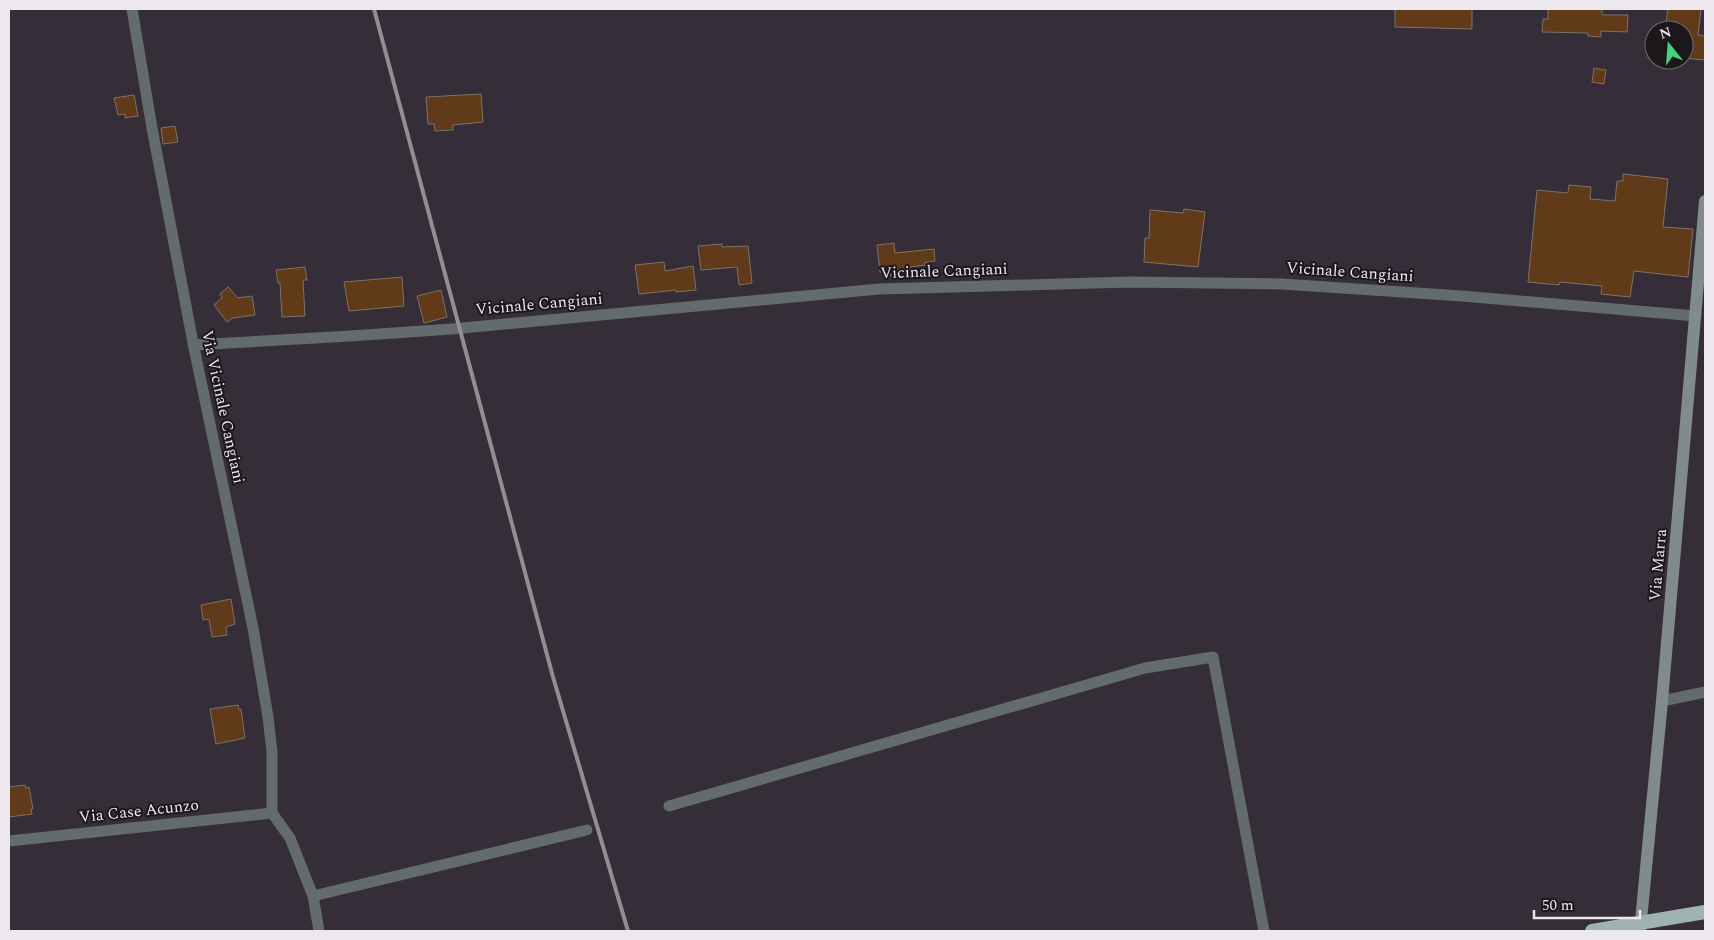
<svg xmlns="http://www.w3.org/2000/svg" width="1714" height="940" font-family="Spectral,serif">
<style>
.building{fill:#603a19;stroke:#7e7269}
.lines{fill:none;stroke-linecap:round;stroke-linejoin:round}
.minor{stroke:#646b6b;stroke-width:11}
.secondary{stroke:#808c8c;stroke-width:12}
.trunk{stroke:#a0b1b2;stroke-width:14}
.rail{stroke:#948d95;stroke-width:4}
.labels{text-anchor:middle;dominant-baseline:central;stroke-width:4;stroke-linejoin:round;paint-order:stroke}
.street-label{font-size:16px;fill:#ede7ee;stroke:#1b171b}
</style>
<rect width="100%" height="100%" fill="#352d37"/>
<path class="building" d="M 1395,9 L 1472,9 L 1472,29 L 1395,27 Z
M 1548,9 L 1602,9 L 1602,15 L 1628,15 L 1627,32 L 1601,31 L 1601,37 L 1588,36 L 1588,33 L 1542,32 L 1543,19 L 1548,19 Z
M 1668,9 L 1701,9 L 1698,35 L 1705,36 L 1705,60 L 1684,58 L 1684,30 L 1665,30 Z
M 1594,68 L 1606,70 L 1604,84 L 1592,82 Z
M 481,94 L 483,122 L 453,125 L 453,130 L 435,131 L 434,124 L 428,124 L 426,97 Z
M 134,95 L 138,116 L 125,118 L 125,114 L 118,115 L 114,98 Z
M 175,126 L 178,142 L 163,144 L 161,128 Z
M 1623,174 L 1668,179 L 1663,227 L 1693,229 L 1688,277 L 1634,271 L 1630,297 L 1601,294 L 1602,286 L 1560,282 L 1559,285 L 1528,282 L 1537,190 L 1568,193 L 1569,185 L 1591,187 L 1590,199 L 1615,201 L 1617,181 L 1623,181 Z
M 1184,209 L 1205,212 L 1198,267 L 1144,262 L 1145,238 L 1149,238 L 1150,210 L 1183,213 Z
M 894,243 L 895,253 L 934,249 L 935,261 L 924,263 L 925,265 L 910,267 L 911,276 L 891,277 L 890,271 L 880,272 L 877,245 Z
M 722,244 L 722,247 L 748,246 L 752,283 L 739,285 L 737,267 L 701,270 L 698,246 Z
M 664,262 L 665,271 L 693,266 L 696,290 L 676,292 L 676,290 L 639,294 L 635,265 Z
M 305,267 L 307,280 L 303,280 L 305,316 L 282,317 L 280,283 L 278,283 L 276,270 Z
M 402,277 L 404,306 L 349,311 L 344,282 Z
M 228,287 L 238,298 L 252,296 L 255,315 L 233,318 L 227,322 L 214,305 L 222,298 L 220,294 Z
M 441,290 L 447,317 L 424,323 L 417,296 Z
M 231,599 L 235,624 L 226,627 L 227,635 L 212,637 L 209,619 L 203,620 L 201,605 Z
M 238,705 L 239,710 L 241,709 L 245,738 L 216,744 L 210,709 Z
M 25,785 L 26,788 L 29,787 L 33,809 L 31,809 L 32,814 L 9,817 L 9,787 Z"/>
<g class="lines">
<path class="minor" d="M 132,9 L 152,128 L 194,348 L 253,628 L 268,717 L 272,752 L 272,813
M 193,345 L 350,336 L 452,329 L 879,289 L 1130,282 L 1282,284 L 1462,296 L 1696,316
M 1662,701 L 1705,692
M 669,806 L 1145,668 L 1213,657 L 1264,931
M 272,813 L 290,838 L 313,896 L 319,931
M 9,841 L 272,813
M 313,896 L 587,830"/>
<path class="secondary" d="M 1640,931 L 1662,701 L 1705,201"/>
<path class="trunk" d="M 1592,931 L 1705,912"/>
<path class="rail" d="M 374,9 L 553,677 L 628,931"/>
</g>
<g class="labels">
<g class="street-label">
<text transform="translate(944 271) rotate(-2)">Vicinale Cangiani</text>
<text transform="translate(1350 272) rotate(4)">Vicinale Cangiani</text>
<text transform="translate(539 304) rotate(-5)">Vicinale Cangiani</text>
<text transform="translate(223 407) rotate(78)">Via Vicinale Cangiani</text>
<text transform="translate(1658 565) rotate(-85)">Via Marra</text>
<text transform="translate(139 811) rotate(-6)">Via Case Acunzo</text>
</g>
</g>
<rect width="1714" height="940" fill="none" stroke="#ede7ee" stroke-width="20"/>
<g transform="translate(1669 45) rotate(343)"><circle r="24" fill="#1b171b" stroke="#6f6a6f"/>
<path d="M0-4L9 19L0 12L-9 19Z" fill="#40d77c"/>
<text y="-8" font-size="14" font-weight="bold" text-anchor="middle" fill="#ede7ee">N</text>
</g>
<path d="M1534 910v8h106v-8" fill="none" stroke="#ede7ee" stroke-width="2.5"/>
<text x="1542" y="910" font-size="15" fill="#ede7ee" stroke="#1b171b" stroke-width="4" paint-order="stroke">50 m</text>
</svg>
